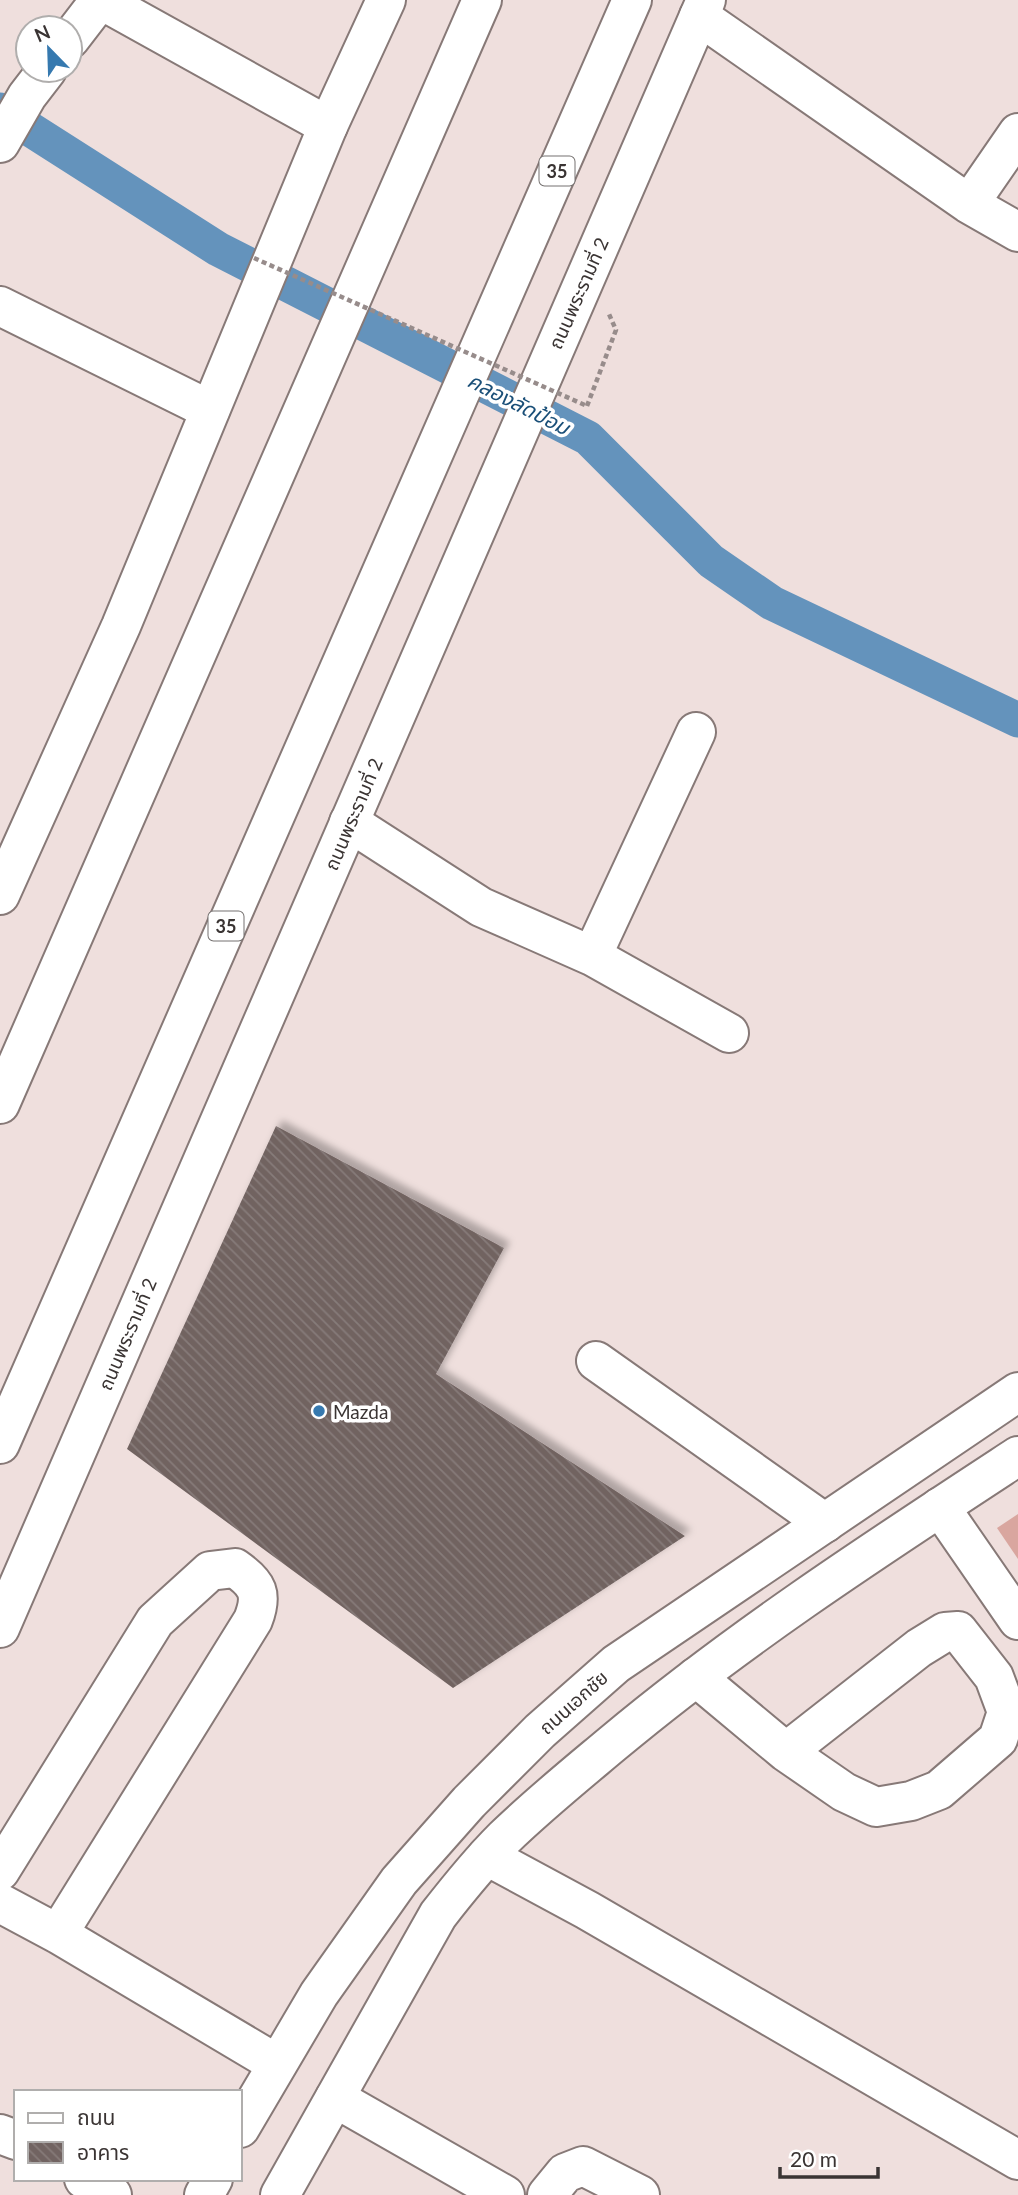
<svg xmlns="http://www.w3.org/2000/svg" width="1018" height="2195" font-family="Lato,'Noto Sans Thai',sans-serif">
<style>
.grass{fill:#d9a69f}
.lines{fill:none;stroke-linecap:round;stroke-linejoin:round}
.canal{stroke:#6493bc;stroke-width:35}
.building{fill:url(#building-back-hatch);filter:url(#shadow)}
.minor-casing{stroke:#877977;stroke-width:42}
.major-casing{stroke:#877977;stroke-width:42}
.highway-casing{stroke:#877977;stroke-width:42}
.path{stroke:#978c8b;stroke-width:4.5;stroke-dasharray:5 3.5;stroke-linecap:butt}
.minor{stroke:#fff;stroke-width:38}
.major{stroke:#fff;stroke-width:38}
.highway{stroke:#fff;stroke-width:38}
.path-bridge{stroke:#978c8b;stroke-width:4.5;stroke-dasharray:5 3.5;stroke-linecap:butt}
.poi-dot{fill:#3679af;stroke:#fff;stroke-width:2.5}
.labels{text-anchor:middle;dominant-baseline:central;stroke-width:7;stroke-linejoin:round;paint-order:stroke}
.shield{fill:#fff;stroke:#757170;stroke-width:2}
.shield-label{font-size:18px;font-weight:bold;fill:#3a3433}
.street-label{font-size:19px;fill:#3a3433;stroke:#fff}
.poi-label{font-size:19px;fill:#3a3433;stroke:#fff;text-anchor:start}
.water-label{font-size:21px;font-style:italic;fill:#1a4f78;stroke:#fff}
</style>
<defs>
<pattern id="building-back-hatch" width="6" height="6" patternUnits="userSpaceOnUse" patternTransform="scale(1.75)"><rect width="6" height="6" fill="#716361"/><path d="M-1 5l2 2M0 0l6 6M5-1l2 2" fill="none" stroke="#867b79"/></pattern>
<filter id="shadow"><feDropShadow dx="6" dy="-6" stdDeviation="3.5" flood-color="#0004"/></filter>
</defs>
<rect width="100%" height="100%" fill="#efdfdd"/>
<path class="grass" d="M 1018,1514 L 1018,1559 L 997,1528 Z"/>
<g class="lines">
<path class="canal" d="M 0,110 L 218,249 L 588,438 L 711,561 L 772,603 L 1018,720"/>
</g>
<path class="building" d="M 276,1126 L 504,1248 L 436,1374 L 685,1536 L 453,1688 L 127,1449 Z"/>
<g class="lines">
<g class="minor-casing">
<path id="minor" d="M 101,0 L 328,126
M 699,16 L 969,204 L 1018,232
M 70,39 L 100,0
M 0,143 L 27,96 L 47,70
M 969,204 L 1018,133
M 0,306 L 210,410
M 349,822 L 481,907 L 592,956 L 729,1033
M 592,956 L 696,732
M 596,1361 L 825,1523
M 940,1507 L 1018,1620
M 696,1677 L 786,1752 L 844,1792 L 876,1807 L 911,1801 L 939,1790 L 998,1739 L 1007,1712 L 994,1677 L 958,1631 L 945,1632 L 919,1648 L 786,1752
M 487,1856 L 587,1910 L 1018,2160
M 0,1871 L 155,1621 L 210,1571 L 235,1568 C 258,1584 263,1594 253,1620 L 58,1934
M 0,1903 L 58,1934 L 277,2064
M 335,2098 L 505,2195
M 0,2134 L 16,2140
M 84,2179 L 112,2195
M 547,2195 L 565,2173 L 583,2166 L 640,2195"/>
</g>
<g class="major-casing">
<path id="major" d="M 0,895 L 121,626 L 328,126 L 386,0
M 0,1628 L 706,0
M 240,2128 L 319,1994 L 399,1881 L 469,1802 L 540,1731 L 616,1664 L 1018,1392
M 204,2195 L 213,2179
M 280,2195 L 438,1915 C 459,1888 480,1862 504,1838 C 538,1805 575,1775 612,1744 C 740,1637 879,1547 1018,1456"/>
</g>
<g class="highway-casing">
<path id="highway" d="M 0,1104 L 482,0
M 0,1444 L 632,0"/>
</g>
<path class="path" d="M 587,406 L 616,330 L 609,314"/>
<use href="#minor" class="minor"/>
<use href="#major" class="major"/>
<use href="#highway" class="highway"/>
<path class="path-bridge" d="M 254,258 L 587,406"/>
</g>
<circle class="poi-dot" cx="319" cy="1411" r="7"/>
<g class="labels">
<g class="shield">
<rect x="539.5" y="156.5" width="35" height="29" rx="5"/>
<rect x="208.5" y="911.5" width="35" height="29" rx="5"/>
</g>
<g class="shield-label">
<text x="557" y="171">35</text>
<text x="226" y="926">35</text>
</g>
<g class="street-label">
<text transform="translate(578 293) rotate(-66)">ถนนพระรามที่ 2</text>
<text transform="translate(353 814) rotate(-67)">ถนนพระรามที่ 2</text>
<text transform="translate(127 1334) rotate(-67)">ถนนพระรามที่ 2</text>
<text transform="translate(573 1702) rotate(-42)">ถนนเอกชัย</text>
</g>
<g class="poi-label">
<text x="333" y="1411">Mazda</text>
</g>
<g class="water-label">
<text transform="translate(519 403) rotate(27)">คลองลัดป้อม</text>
</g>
</g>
<rect x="14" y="2090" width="228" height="91" fill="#ffffff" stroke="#b0aead" stroke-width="2"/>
<rect x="28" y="2113" width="35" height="10" fill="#ffffff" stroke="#b0aead" stroke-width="2"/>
<text x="77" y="2125" font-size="21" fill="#3a3433">ถนน</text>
<rect x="28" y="2142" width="35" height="21" fill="url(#building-back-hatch)" stroke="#b0aead" stroke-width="2"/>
<text x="77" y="2160" font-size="21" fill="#3a3433">อาคาร</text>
<g transform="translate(49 49) rotate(337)"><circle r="33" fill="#ffffff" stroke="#b0aead" stroke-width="2"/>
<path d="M0-5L12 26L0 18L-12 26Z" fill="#3679af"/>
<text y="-10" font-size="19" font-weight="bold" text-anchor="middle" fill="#3a3433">N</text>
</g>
<path d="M780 2167v10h98v-10" fill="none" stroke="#3a3433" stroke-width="3.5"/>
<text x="790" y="2167" font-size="21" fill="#3a3433" stroke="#ffffff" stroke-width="5" paint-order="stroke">20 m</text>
</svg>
